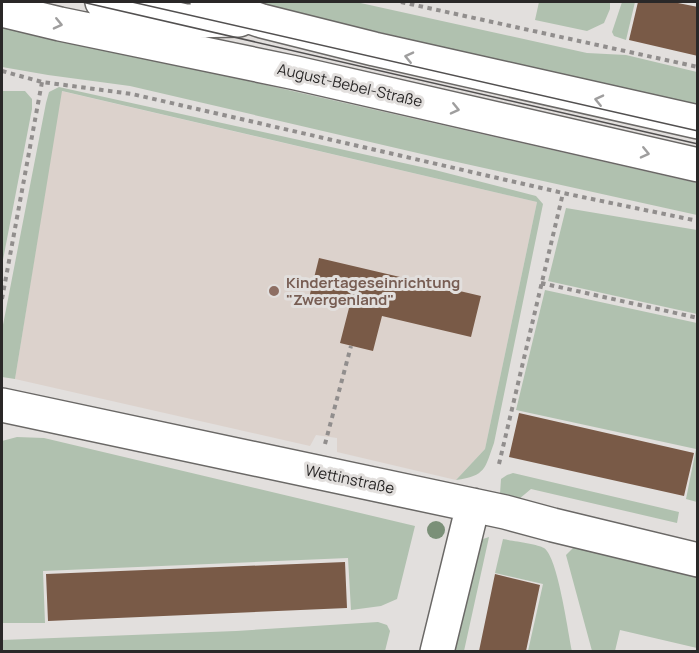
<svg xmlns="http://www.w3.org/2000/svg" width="699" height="653" font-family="Manrope,sans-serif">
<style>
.built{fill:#dcd2cc}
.green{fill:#b0c1af}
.building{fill:#795a47}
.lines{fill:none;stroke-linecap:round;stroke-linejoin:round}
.minor-casing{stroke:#6a6866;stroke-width:36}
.path{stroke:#918e8d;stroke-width:4;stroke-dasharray:4.5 4.5;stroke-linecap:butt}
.minor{stroke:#fff;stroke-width:33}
.tram{stroke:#525050;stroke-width:1.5}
.tree{fill:#7b9078}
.oneway{stroke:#9f9e9e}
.education-dot{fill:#8d6e63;stroke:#e2dfdd;stroke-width:2}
.labels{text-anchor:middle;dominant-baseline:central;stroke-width:6;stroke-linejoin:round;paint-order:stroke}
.street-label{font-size:15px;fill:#2a2828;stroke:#e2dfdd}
.education-label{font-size:15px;font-weight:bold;fill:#785e54;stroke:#e2dfdd;text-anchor:start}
</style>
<rect width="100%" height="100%" fill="#e2dfdd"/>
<path class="built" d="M 61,91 L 537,202 L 485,449 L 456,480 L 337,452 L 337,438 L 316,435 L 310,446 L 15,379 Z"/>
<path class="green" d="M 254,2 L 356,2 L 587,53 L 626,55 L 697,72 L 697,106 L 267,6 Z
M 539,2 L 610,2 L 610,9 L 604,23 L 587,31 L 535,20 Z
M 622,2 L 635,2 L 626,40 L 614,36 L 612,32 Z
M 2,25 L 697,183 L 697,215 L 439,158 L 130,86 L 48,75 L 2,67 Z
M 59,87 L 435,170 L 536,196 L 543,204 L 494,443 C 485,468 486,476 456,480 L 485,449 L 537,202 L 62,91 L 15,379 L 2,377 L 2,330 L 46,103 L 49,92 Z
M 2,91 L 25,91 L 32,99 L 32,109 L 2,265 Z
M 566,208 L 697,230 L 697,314 L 548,281 Z
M 545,290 L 697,323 L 697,502 L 686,499 L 696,449 L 516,410 Z
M 17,437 L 44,438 L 415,526 L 397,599 L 381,606 L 351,610 L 348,558 L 43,571 L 45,623 L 2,623 L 2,441 Z
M 513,473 L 679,512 L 677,523 L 531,489 L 519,499 L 503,498 L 500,494 L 501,479 L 507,475 Z
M 489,537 L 464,651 L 452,652 L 475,546 L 483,539 Z
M 503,539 C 512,541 538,544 544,548 C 558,557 568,633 572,651 L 528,651 L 543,584 L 495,573 Z
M 574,547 L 697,571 L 697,648 L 620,630 L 615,651 L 592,651 L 566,555 Z
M 378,622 L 387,625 L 390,631 L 385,651 L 2,651 L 2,640 L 236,631 Z"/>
<path class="building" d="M 638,2 L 673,2 L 698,7 L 698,56 L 629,40 Z
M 319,258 L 481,296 L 471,337 L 382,316 L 373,351 L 340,343 L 349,308 L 309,298 Z
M 519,413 L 694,453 L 684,496 L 509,457 Z
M 345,562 L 347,608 L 48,621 L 46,574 Z
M 495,574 L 540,585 L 526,651 L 479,651 Z"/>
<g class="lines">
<g class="minor-casing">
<path id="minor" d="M 102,2 L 186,21 L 239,20
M 207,2 L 262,21 L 374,49 L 698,122
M 2,10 L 60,24 L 296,73 L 698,165
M 2,405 L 505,512 L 553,525 L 698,560
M 437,652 L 473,505"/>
</g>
<path class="path" d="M 401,2 L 698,67
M 2,71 L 42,82 L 132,94 L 563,193 L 698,221
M 541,283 L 698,318
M 2,299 L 42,82
M 325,444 L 351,346
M 499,464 L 563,193"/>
<use href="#minor" class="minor"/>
<path class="tram" d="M 82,2 L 698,144
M 132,2 L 698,131"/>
</g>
<circle class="tree" cx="436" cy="530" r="9"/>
<defs><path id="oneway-chevron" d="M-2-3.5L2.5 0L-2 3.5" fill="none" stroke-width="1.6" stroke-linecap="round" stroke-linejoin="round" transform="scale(1.5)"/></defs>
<g class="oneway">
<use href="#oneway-chevron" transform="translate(58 24) rotate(13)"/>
<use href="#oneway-chevron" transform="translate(409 57) rotate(-167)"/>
<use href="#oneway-chevron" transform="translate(599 100) rotate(-167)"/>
<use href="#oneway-chevron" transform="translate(455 109) rotate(13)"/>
<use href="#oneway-chevron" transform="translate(645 153) rotate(13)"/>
</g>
<circle class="education-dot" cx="274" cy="291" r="6"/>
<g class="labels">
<g class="street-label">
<text transform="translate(350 85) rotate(13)">August-Bebel-Straße</text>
<text transform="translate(350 479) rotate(12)">Wettinstraße</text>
</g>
<g class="education-label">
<text x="286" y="282">Kindertageseinrichtung<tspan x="286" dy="17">"Zwergenland"</tspan></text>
</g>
</g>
<rect width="699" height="653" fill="none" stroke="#2a2828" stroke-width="6"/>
</svg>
